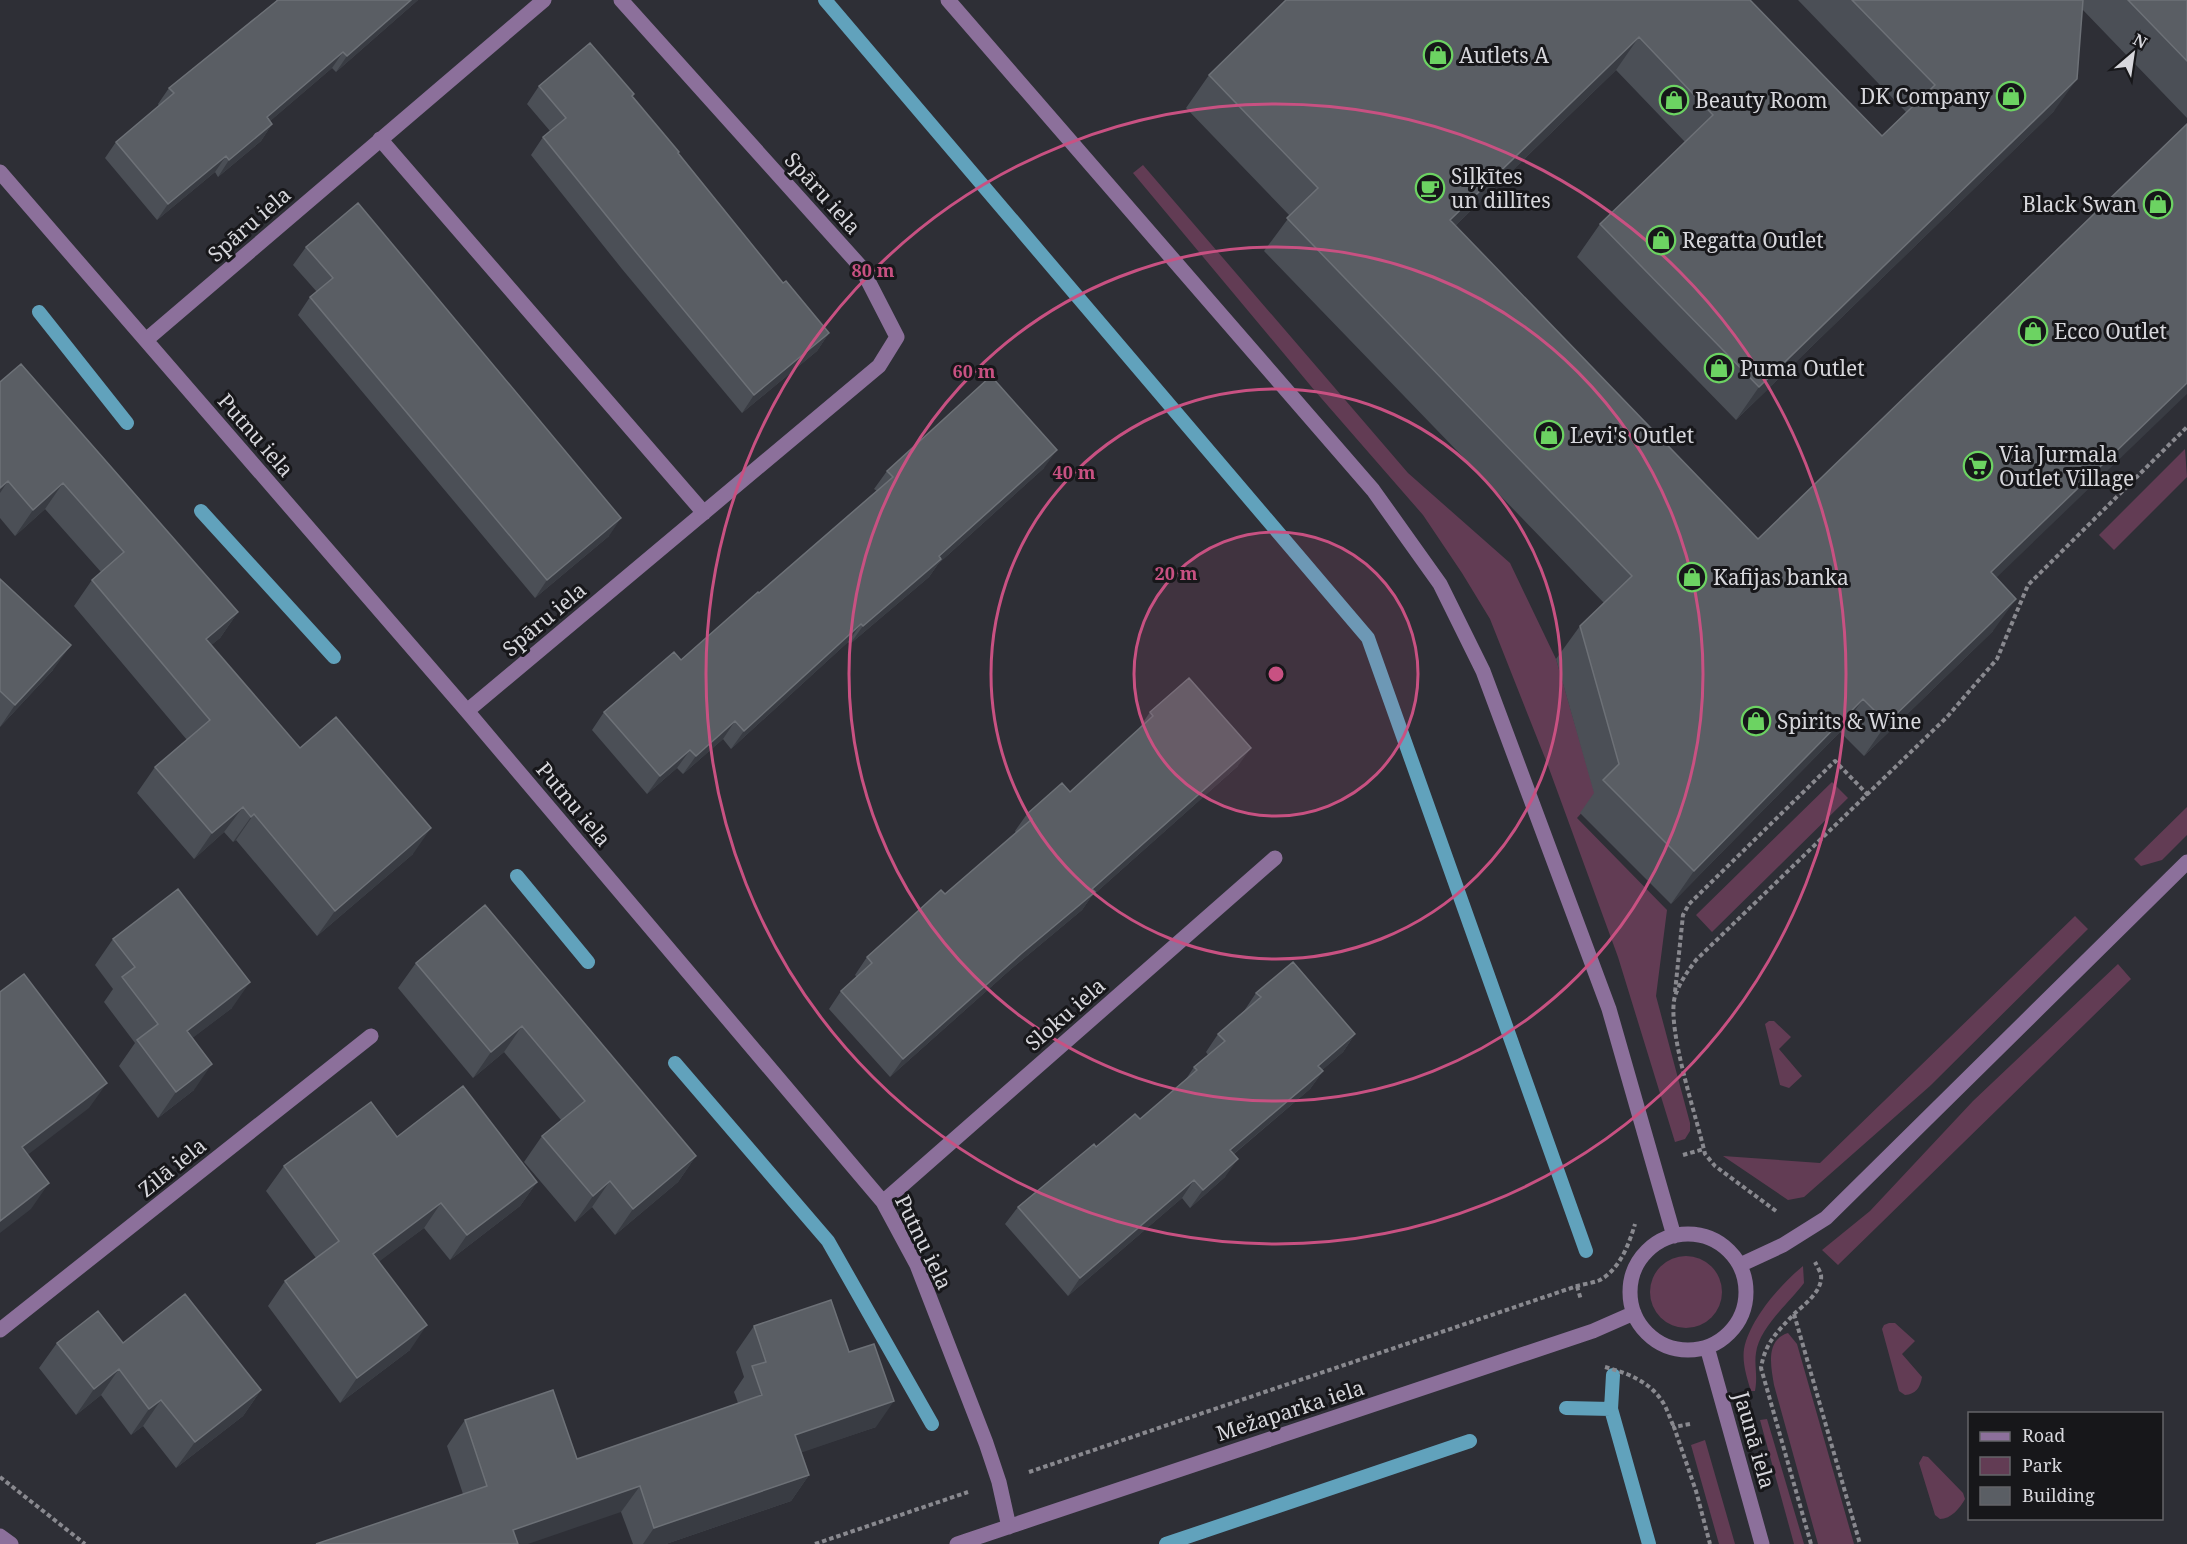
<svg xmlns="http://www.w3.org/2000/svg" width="2187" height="1544" font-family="'Noto Serif',serif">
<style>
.green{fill:#623c54}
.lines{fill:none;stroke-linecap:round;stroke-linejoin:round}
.stream{stroke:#61a2bc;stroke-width:14}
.path{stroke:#89898f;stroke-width:4;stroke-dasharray:4.5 3;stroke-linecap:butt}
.minor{stroke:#8c709b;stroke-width:15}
.wall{fill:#4b4f56}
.shaded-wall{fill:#393c43}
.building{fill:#5a5e64;stroke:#6d7177;stroke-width:1.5}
.ring{fill:none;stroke:#c85182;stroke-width:3}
.labels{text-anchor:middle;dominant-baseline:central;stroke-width:6;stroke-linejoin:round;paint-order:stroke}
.poi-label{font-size:21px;fill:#d7d7dc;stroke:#17171a;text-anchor:start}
.street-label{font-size:21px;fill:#d7d7dc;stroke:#17171a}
.centre{fill:#c85182;stroke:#17171a;stroke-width:3}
.ring-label{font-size:18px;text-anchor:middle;font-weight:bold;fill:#c85182;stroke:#17171a;stroke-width:6;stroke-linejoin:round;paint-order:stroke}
</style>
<rect width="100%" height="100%" fill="#2e2f36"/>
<path class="green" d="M 1143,165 L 1408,473 L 1510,563 L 1556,659 L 1596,797 L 1577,818 L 1667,910 L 1656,996 L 1690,1123 L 1690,1131 L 1685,1139 L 1675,1142 L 1618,957 L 1547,763 L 1490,619 L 1462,573 L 1423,515 L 1315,391 L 1133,173 Z
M 2185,449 L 2187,477 L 2114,550 L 2099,535 Z
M 1832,782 L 1848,798 L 1712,932 L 1696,915 Z
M 2187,807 L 2187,835 L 2162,860 L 2141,866 L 2134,859 Z
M 2075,916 L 2088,929 L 1930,1086 L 1804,1197 L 1788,1200 L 1723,1156 L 1820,1163 Z
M 2118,964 L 2131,979 L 1838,1265 L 1822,1250 L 1870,1211 L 1973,1101 Z
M 1769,1021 L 1774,1021 L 1791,1037 L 1779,1049 L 1802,1076 L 1789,1088 L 1780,1085 L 1765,1024 Z
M1650 1292a36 36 0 1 1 72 0a36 36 0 1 1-72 0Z
M 1803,1266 L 1804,1283 C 1789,1303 1759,1328 1756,1353 C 1754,1365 1758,1375 1755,1391 L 1751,1391 C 1747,1378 1742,1363 1744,1349 C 1750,1319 1780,1285 1803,1266 Z
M 1889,1323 L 1895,1323 L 1915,1341 L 1902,1354 L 1922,1377 C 1920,1388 1916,1394 1905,1395 L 1899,1391 L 1882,1329 L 1884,1325 Z
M 1788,1333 L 1797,1344 L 1854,1544 L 1818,1544 L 1774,1385 C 1771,1367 1765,1340 1788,1333 Z
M 1767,1419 L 1804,1544 L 1794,1544 L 1760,1420 Z
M 1705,1440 L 1735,1544 L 1719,1544 L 1691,1445 Z
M 1923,1456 L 1928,1457 L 1963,1493 L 1965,1499 C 1960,1508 1951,1519 1940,1519 L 1935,1515 L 1919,1463 Z"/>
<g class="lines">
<path class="stream" d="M 825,0 L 1368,638 L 1586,1251
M 39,312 L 127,423
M 201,511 L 334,657
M 517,876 L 588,962
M 675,1063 L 828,1241 L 932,1424
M 1613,1375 L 1611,1409 L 1649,1544
M 1566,1408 L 1611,1409
M 1166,1544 L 1470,1441"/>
<path class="path" d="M 1675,992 L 1683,915 L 1689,904 L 1835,761 L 1868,795
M 1683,1155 L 1704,1149
M 1776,1211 L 1715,1166 L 1705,1154 C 1697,1118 1666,1028 1675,996 C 1680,982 1687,972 1696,960 L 1947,717 L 1997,659 L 2028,585 L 2187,427
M 1577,1286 L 1581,1300
M 1794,1314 C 1804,1305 1823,1291 1821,1275 C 1820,1271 1817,1266 1815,1262
M 1605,1367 C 1627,1373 1649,1381 1662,1401 C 1667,1408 1670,1419 1674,1427
M 1690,1424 L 1674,1427 L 1696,1491 L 1710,1544
M 1029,1472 L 1577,1286 C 1584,1284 1593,1283 1600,1280 C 1620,1269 1629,1244 1635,1224
M 0,1477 L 85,1544
M 815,1544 L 968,1492
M 1811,1544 L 1761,1368 C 1765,1343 1777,1332 1794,1314 L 1860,1544"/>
<path class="minor" d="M 948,0 L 1373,490 L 1440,584 L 1483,671 L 1609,1009 L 1674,1236
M 380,139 L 704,513
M 0,172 L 467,711 L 883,1202 L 917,1265 L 986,1443 L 999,1482 L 1009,1527
M 146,340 L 544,0
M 467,711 L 879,366 L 897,337 L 861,267 L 621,0
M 883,1202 L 1275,858
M1630 1292a58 58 0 1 1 116 0a58 58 0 1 1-116 0Z
M 1740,1265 L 1783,1245 L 1826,1218 L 2187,862
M 0,1330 L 371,1036
M 1707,1347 L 1762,1544
M 0,1536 L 11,1544
M 957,1544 L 1593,1331 L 1634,1313"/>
</g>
<path class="wall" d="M 276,0 L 418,0 L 336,72 L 332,68 L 270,121 L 272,124 L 261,141 L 218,177 L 215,172 L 157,220 L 105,158 L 116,142 L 159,106 L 158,104 L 169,88 L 276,1 Z
M 1750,0 L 1882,136 L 1906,112 L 1798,0 L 2187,0 L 2187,118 L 2082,9 L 2054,111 L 1736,420 L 1577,257 L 1600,224 L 1685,142 L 1616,70 L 1455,226 L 1758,539 L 1996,578 L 1993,631 L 1864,756 L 1840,732 L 1671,904 L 1580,813 L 1594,793 L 1556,659 L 1580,626 L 1604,603 L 1264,251 L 1290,216 L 1186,108 L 1209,75 Z
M 539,86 L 633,97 L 783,283 L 829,333 L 817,351 L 742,413 L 622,269 L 531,155 L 543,137 L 550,131 L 527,104 Z
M 306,247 L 609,536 L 535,598 L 298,315 L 310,297 L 317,292 L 293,265 Z
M 0,382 L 238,612 L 220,638 L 211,645 L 300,748 L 413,854 L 317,936 L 236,840 L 233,842 L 224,832 L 194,859 L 137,793 L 155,767 L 187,740 L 74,606 L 92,580 L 101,572 L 45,509 L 15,536 L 0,518 Z
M 1044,468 L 938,564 L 929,577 L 850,644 L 848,642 L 731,749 L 723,739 L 683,774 L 677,768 L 647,794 L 592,730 L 604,712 L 681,660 L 877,491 L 874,489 L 887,471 Z
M 0,579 L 53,670 L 0,727 Z
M 1150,712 L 1238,766 L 1091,897 L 1082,910 L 1010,970 L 890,1077 L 829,1009 L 841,991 L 857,977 L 855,975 L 867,957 L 945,894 L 1016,833 L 1015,831 L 1027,814 L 1070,792 L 1138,730 Z
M 485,905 L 696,1156 L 678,1182 L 615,1235 L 592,1207 L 575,1222 L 524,1162 L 542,1136 L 561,1120 L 504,1052 L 473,1078 L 398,988 L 416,963 Z
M 113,939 L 232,1008 L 192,1038 L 194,1090 L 158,1118 L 119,1066 L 135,1043 L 104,1002 L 113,989 L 95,965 Z
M 1256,993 L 1355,1034 L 1343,1052 L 1322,1070 L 1323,1071 L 1310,1089 L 1234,1154 L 1225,1177 L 1190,1208 L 1182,1198 L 1068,1296 L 1005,1224 L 1018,1207 L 1140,1119 L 1184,1082 L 1194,1067 L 1208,1055 L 1206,1052 L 1218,1034 L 1244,1011 Z
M 397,1137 L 537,1182 L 520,1206 L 450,1260 L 424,1228 L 379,1261 L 410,1350 L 340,1403 L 268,1306 L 285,1281 L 316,1258 L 266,1191 L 284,1166 Z
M 754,1326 L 876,1427 L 801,1452 L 809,1475 L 791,1501 L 666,1544 L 633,1544 L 621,1512 L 463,1494 L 447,1446 L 465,1420 L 577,1459 L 738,1403 L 734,1392 L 744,1377 L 736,1352 Z
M 57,1343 L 123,1343 L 261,1390 L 243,1416 L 176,1468 L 143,1426 L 131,1435 L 101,1395 L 76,1415 L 39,1368 Z"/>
<path class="shaded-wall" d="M 411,0 L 418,0 L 336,72 L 347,56 Z
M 1639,37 L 1616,70 L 1427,253 L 1450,220 Z
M 343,52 L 332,68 L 255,134 L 267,117 Z
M 2077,79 L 2054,111 L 1736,420 L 1759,387 Z
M 272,124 L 261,141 L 218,177 L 229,160 Z
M 226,156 L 215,172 L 157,220 L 168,204 Z
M 829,333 L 817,351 L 742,413 L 754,395 Z
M 2187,383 L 2187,394 L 1968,605 L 1991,572 Z
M 1057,450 L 1044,468 L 938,564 L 929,577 L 850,644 L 863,626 Z
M 8,481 L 0,493 L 0,488 Z
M 63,483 L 45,509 L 15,536 L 33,510 Z
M 621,518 L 609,536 L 535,598 L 547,580 Z
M 2016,599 L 1993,631 L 1864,756 L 1887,723 Z
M 238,612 L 220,638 L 188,665 L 206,639 Z
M 861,624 L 848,642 L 731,749 L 744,731 Z
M 71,645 L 53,670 L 0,727 L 15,705 Z
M 1863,699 L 1840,732 L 1671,904 L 1694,871 Z
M 735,721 L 723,739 L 683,774 L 696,756 Z
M 1251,748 L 1238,766 L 1091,897 L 1082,910 L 1010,970 L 890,1077 L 903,1059 Z
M 690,750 L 677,768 L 647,794 L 660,776 Z
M 243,807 L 224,832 L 194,859 L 212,833 Z
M 254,814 L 236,840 L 233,842 L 251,817 Z
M 431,828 L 413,854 L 317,936 L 335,911 Z
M 250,982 L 232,1008 L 169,1056 L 187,1031 Z
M 522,1026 L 504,1052 L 473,1078 L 491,1052 Z
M 1355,1034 L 1343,1052 L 1306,1084 L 1318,1066 Z
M 212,1064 L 194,1090 L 158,1118 L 176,1092 Z
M 1323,1071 L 1310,1089 L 1217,1168 L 1230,1150 Z
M 107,1083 L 89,1108 L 4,1173 L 22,1147 Z
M 696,1156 L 678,1182 L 615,1235 L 633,1209 Z
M 1238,1159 L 1225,1177 L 1190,1208 L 1203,1190 Z
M 1194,1180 L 1182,1198 L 1068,1296 L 1080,1278 Z
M 610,1181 L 592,1207 L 575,1222 L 593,1196 Z
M 537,1182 L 520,1206 L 450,1260 L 467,1235 Z
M 49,1183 L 31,1209 L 0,1233 L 0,1221 Z
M 441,1203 L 424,1228 L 356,1279 L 373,1254 Z
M 427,1325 L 410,1350 L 340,1403 L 357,1378 Z
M 119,1369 L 101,1395 L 76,1415 L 94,1389 Z
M 261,1390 L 243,1416 L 176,1468 L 195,1442 Z
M 161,1400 L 143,1426 L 131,1435 L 149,1409 Z
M 894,1401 L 876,1427 L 777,1461 L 795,1435 Z
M 809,1475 L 791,1501 L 666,1544 L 643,1544 L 654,1528 Z
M 640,1486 L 621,1512 L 528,1544 L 503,1544 L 513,1530 Z"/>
<path class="building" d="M 278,0 L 411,0 L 347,56 L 343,52 L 267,117 L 272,124 L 229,160 L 226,156 L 168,204 L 116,142 L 174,93 L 169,88 Z
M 1286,0 L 1750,0 L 1882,136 L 1935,85 L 1852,0 L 2083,0 L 2077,79 L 1759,387 L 1600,224 L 1713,115 L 1639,37 L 1450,220 L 1758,539 L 2187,124 L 2187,383 L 1991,572 L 2016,599 L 1887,723 L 1863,699 L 1694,871 L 1603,780 L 1619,764 L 1580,626 L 1632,576 L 1287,218 L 1318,188 L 1209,75 Z
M 2128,0 L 2187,0 L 2187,61 Z
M 590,43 L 634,94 L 632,96 L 679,152 L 678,153 L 783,283 L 786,281 L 829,333 L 754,395 L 635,251 L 543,137 L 566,118 L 539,86 Z
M 358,203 L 621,518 L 547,580 L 310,297 L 333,278 L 306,247 Z
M 21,364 L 238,612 L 206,639 L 300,748 L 336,717 L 431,828 L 335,911 L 254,814 L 251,817 L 243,807 L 212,833 L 155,767 L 210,720 L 92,580 L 124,552 L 63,483 L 33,510 L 8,481 L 0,488 L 0,382 Z
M 991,376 L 1057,450 L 939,556 L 941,559 L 863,626 L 861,624 L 744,731 L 735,721 L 696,756 L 690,750 L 660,776 L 604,712 L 674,652 L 681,660 L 758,592 L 759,593 L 893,477 L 887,471 Z
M 0,579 L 71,645 L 15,705 L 0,691 Z
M 1189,678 L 1251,748 L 1092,889 L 1095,892 L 1022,953 L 903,1059 L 841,991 L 872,963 L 867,957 L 907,921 L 941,890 L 945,894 L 1032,819 L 1027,814 L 1062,783 L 1070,792 L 1153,716 L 1150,712 Z
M 178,889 L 250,982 L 187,1031 L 212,1064 L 176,1092 L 137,1040 L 158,1024 L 122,977 L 135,967 L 113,939 Z
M 485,905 L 696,1156 L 633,1209 L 610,1181 L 593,1196 L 542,1136 L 585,1101 L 522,1026 L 491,1052 L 416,963 Z
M 1293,962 L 1355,1034 L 1318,1066 L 1323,1071 L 1230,1150 L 1238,1159 L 1203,1190 L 1194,1180 L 1080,1278 L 1018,1207 L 1094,1144 L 1096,1147 L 1135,1114 L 1140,1119 L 1197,1070 L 1194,1067 L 1225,1041 L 1218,1034 L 1261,997 L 1256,993 Z
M 24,974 L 107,1083 L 22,1147 L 49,1183 L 0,1221 L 0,992 Z
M 463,1086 L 537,1182 L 467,1235 L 441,1203 L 373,1254 L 427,1325 L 357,1378 L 285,1281 L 339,1241 L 284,1166 L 371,1102 L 397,1137 Z
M 185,1294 L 261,1390 L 195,1442 L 161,1400 L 149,1409 L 119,1369 L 94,1389 L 57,1343 L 98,1311 L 123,1343 Z
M 831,1300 L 849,1352 L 874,1344 L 894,1401 L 795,1435 L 809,1475 L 654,1528 L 640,1486 L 513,1530 L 518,1544 L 316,1544 L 487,1486 L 465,1420 L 553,1390 L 577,1459 L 762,1395 L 752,1366 L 766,1362 L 754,1326 Z"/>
<circle cx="1276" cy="674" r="142" fill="#c85182" fill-opacity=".12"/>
<g class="ring">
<circle cx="1276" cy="674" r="142"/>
<circle cx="1276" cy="674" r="285"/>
<circle cx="1276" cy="674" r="427"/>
<circle cx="1276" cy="674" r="570"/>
</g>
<defs>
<g id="shop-ring" transform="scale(1.5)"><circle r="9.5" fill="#17171a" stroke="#6cd362" stroke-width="1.5"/><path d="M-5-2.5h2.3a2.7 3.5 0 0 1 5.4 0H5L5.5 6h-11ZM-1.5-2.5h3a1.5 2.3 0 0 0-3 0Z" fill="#6cd362"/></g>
<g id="cafe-ring" transform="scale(1.5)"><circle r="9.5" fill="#17171a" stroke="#6cd362" stroke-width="1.5"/><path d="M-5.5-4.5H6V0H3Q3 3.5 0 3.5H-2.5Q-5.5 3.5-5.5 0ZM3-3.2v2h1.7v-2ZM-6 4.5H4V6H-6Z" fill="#6cd362"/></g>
<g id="supermarket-ring" transform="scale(1.5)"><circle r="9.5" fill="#17171a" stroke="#6cd362" stroke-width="1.5"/><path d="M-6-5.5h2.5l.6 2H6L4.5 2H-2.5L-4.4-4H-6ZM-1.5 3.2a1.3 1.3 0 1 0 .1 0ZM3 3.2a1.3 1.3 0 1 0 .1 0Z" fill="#6cd362"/></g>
</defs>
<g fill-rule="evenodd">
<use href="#shop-ring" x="1438" y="55"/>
<use href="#shop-ring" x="2011" y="96"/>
<use href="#shop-ring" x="1674" y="100"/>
<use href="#cafe-ring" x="1430" y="188"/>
<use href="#shop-ring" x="2158" y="204"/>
<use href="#shop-ring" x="1661" y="240"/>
<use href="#shop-ring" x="2033" y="331"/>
<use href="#shop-ring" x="1719" y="368"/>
<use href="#shop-ring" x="1549" y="435"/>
<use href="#supermarket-ring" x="1978" y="466"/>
<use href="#shop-ring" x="1692" y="577"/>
<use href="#shop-ring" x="1756" y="721"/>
</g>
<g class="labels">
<g class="poi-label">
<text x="1459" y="55">Autlets A</text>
<text x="1990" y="96" text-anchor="end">DK Company</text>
<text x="1695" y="100">Beauty Room</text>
<text x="1451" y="176">Siļķītes<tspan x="1451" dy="24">un dillītes</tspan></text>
<text x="2137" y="204" text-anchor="end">Black Swan</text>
<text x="1682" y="240">Regatta Outlet</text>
<text x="2054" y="331">Ecco Outlet</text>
<text x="1740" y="368">Puma Outlet</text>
<text x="1570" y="435">Levi's Outlet</text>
<text x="1999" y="454">Via Jurmala<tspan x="1999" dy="24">Outlet Village</tspan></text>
<text x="1713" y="577">Kafijas banka</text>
<text x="1777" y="721">Spirits &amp; Wine</text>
</g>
<g class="street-label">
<text transform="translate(823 193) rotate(48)">Spāru iela</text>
<text transform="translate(249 224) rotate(-41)">Spāru iela</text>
<text transform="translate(256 435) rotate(49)">Putnu iela</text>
<text transform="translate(544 619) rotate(-40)">Spāru iela</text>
<text transform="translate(574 804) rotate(50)">Putnu iela</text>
<text transform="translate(1065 1014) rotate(-41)">Sloku iela</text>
<text transform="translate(172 1167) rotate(-39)">Zilā iela</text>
<text transform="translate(924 1242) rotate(64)">Putnu iela</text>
<text transform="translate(1290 1410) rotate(-18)">Mežaparka iela</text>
<text transform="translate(1755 1440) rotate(74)">Jaunā iela</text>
</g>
</g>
<circle cx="1276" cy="674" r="9" class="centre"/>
<g class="ring-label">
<text x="873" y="277">80 m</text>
<text x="974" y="378">60 m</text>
<text x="1074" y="479">40 m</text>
<text x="1176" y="580">20 m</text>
</g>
<rect x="1968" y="1412" width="195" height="108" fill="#17171a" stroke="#646468" stroke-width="1.5"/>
<rect x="1980" y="1432" width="30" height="9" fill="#8c709b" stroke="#646468" stroke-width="1.5"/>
<text x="2022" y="1442" font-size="18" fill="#d7d7dc">Road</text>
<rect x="1980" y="1457" width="30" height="18" fill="#623c54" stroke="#646468" stroke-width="1.5"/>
<text x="2022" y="1472" font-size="18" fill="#d7d7dc">Park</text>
<rect x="1980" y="1487" width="30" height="18" fill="#5a5e64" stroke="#646468" stroke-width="1.5"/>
<text x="2022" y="1502" font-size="18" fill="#d7d7dc">Building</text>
<g transform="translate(2133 54) rotate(29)" stroke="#17171a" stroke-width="4.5" paint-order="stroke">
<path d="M0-4.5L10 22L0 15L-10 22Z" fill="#d7d7dc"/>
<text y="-9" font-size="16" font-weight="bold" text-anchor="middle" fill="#d7d7dc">N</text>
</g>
</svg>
